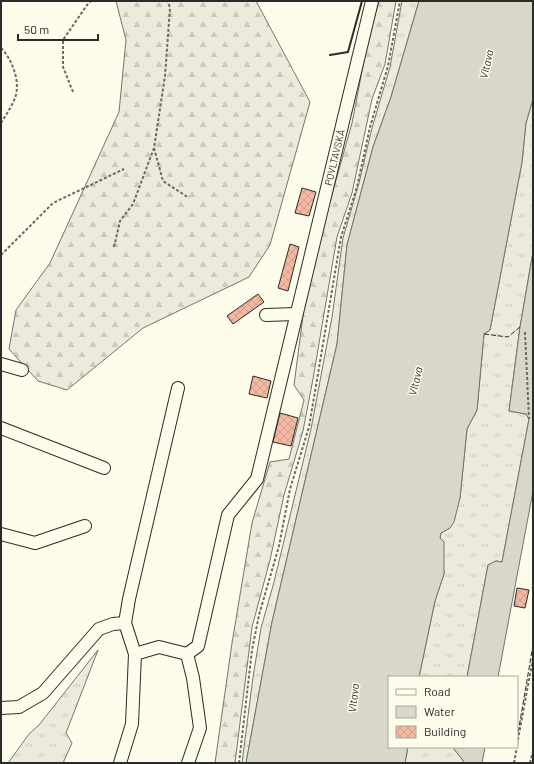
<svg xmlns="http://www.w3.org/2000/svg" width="534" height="764" font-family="Barlow,sans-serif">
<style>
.grass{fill:url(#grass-tufts);stroke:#74746e}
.forest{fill:url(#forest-firs);stroke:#74746e}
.water{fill:#d8d7c9;stroke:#74746e}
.building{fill:url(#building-cross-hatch);stroke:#2b2b2b}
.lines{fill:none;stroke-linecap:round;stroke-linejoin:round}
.minor-casing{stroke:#2b2b2b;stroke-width:14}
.path{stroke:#6a6964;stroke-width:2;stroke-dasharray:3 2;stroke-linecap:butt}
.minor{stroke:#fdfbea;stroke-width:12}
.fence{stroke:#2b2b2b;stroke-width:1;stroke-dasharray:5 2;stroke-linecap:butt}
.wall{stroke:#2b2b2b;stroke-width:2}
.labels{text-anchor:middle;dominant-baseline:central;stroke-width:3;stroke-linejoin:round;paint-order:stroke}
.street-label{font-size:10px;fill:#2b2b2b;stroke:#fdfbea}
.water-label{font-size:11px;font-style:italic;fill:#2b2b2b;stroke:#fdfbea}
</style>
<defs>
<pattern id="grass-tufts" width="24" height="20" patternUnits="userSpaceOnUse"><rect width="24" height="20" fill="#ecebdb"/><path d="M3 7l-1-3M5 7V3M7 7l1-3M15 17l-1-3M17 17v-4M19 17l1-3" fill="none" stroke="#cbcabc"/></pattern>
<pattern id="forest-firs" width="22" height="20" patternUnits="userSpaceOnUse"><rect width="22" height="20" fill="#ecebdb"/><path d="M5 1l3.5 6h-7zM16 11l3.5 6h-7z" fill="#cbcabc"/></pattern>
<pattern id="building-cross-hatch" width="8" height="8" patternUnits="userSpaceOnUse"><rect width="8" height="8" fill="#f2b8a0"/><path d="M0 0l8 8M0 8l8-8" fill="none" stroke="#d09e8a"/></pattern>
</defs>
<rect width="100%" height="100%" fill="#fdfbea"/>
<path class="grass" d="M 402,1 L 419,1 L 391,97 L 373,147 L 347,245 L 337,344 L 272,622 L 246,763 L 242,763 L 253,677 L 261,628 L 274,582 L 311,429 L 332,317 L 343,238 L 359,183 L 372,128 L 390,67 Z
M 533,99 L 533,252 L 520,327 L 509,411 L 526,414 L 529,419 L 502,562 L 496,561 L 488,565 L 467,677 L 419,677 L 435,601 L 444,574 L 440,538 L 441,533 L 450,528 L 460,498 L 467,429 L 477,410 L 484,334 L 490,330 L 522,162 L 526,123 Z
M 98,650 L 66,733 L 72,743 L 63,763 L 8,763 L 29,734 L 39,725 Z
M 408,747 L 454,747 L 454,749 L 465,763 L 405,763 Z"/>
<path class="forest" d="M 116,1 L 256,1 L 310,102 L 270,245 L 249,277 L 143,328 L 67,390 L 38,381 L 9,349 L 16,310 L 50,263 L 119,112 L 126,40 Z
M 379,1 L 396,1 L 385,64 L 372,99 L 352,193 L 337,237 L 313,379 L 303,431 L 284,495 L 270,560 L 252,627 L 235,763 L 215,763 L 232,643 L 252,523 L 270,462 L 289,459 L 304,400 L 294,385 L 304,308 L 326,216 L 352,123 L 368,40 Z"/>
<path class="water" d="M 419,1 L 533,1 L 533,99 L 526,123 L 522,162 L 490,330 L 484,334 L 477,410 L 467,429 L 460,498 L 454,522 L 450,528 L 441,533 L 440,538 L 444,542 L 444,574 L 435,601 L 419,677 L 389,677 L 389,747 L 408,747 L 405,763 L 246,763 L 272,622 L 337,344 L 347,245 L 373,147 L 391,97 Z
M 533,252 L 533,491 L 498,677 L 467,677 L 488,565 L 496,561 L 502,562 L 529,419 L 526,414 L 509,411 L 520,327 Z
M 454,747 L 485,747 L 482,763 L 465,763 L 454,749 Z"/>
<path class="building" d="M 302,188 L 316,192 L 309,216 L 295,213 Z
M 290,244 L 299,247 L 288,291 L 278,288 Z
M 258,294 L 264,302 L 233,324 L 227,316 Z
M 253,376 L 271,381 L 267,398 L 249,394 Z
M 280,413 L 298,418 L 291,446 L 273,442 Z
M 517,588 L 529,590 L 525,608 L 514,606 Z"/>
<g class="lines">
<g class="minor-casing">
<g id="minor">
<path d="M 266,315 L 296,314"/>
<path d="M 1,364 L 22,370"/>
<path d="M 1,428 L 104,468"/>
<path d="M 1,534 L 35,543 L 85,526"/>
<path d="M 135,654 L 159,647 L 187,654 L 193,678 L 200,728 L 188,763"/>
<path id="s1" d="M 187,654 L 198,646 L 228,515 L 257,479 L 372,1"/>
<path d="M 1,708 L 19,707 L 43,693 L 99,629 L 113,624 L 125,623"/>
<path d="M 120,763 L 132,724 L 135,654 L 125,623 L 129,599 L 178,388"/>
</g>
</g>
<path class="path" d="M 1,48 C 12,59 21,82 15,98 C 12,106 6,115 1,123
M 73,92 L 63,67 L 63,40 L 87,5 L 91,1
M 154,148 L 163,181 L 189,198
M 114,247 L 120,221 L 133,204 L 154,148 L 165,76 L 170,8 L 168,1
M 1,255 L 53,203 L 124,169
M 525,332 L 529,419
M 517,745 L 533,658
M 239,763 L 252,650 L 259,615 L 279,546 L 290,489 L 309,427 L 341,237 L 357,187 L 370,127 L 388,66 L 400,1
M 514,763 L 517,747
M 530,763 L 533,751"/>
<use href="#minor" class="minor"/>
<path class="fence" d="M 484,334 L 508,337 L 520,327
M 517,739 L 533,645"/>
<path class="wall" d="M 330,55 L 348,52 L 362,1"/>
</g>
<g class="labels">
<g class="street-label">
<text stroke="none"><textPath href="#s1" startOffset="525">POVLTAVSKÁ</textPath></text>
</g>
<g class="water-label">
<text transform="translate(486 64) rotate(-77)">Vltava</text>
<text transform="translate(415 381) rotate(-77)">Vltava</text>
<text transform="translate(353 698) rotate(-84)">Vltava</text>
</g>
</g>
<rect width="534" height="764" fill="none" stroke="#2b2b2b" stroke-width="4"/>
<rect x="388" y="676" width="130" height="72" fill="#fdfbea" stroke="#a9a89e"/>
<rect x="396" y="689" width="20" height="6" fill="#fdfbea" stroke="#a9a89e"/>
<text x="424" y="696" font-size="12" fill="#2b2b2b">Road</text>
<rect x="396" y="706" width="20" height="12" fill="#d8d7c9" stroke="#a9a89e"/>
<text x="424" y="716" font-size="12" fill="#2b2b2b">Water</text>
<rect x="396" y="726" width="20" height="12" fill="url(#building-cross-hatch)" stroke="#a9a89e"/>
<text x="424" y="736" font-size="12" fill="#2b2b2b">Building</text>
<path d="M18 34v6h80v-6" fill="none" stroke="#2b2b2b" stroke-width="2"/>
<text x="24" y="34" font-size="12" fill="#2b2b2b" stroke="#fdfbea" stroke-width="3" paint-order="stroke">50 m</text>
</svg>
